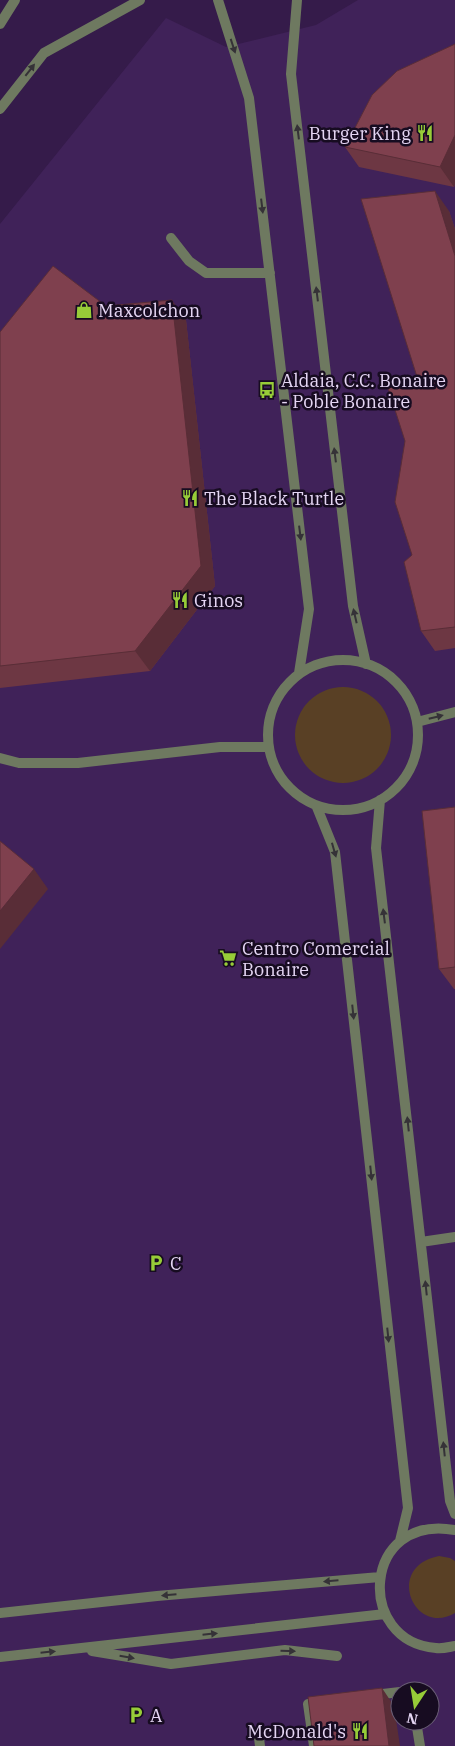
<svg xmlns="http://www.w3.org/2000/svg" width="455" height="1746" font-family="'IBM Plex Serif',serif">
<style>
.built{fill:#402259;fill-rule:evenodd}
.green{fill:#594025}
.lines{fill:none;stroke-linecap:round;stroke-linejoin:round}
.service{stroke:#6e7960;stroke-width:10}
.minor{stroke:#6e7960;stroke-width:10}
.wall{fill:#6d3743}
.shaded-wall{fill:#592d37}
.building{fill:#7f404e;stroke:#592d37}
.oneway{fill:#353237}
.labels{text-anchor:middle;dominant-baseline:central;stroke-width:5;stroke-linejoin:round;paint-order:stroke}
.poi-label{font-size:18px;fill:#e5d6f4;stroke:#170c21;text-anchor:start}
</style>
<rect width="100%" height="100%" fill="#351b4a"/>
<path class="built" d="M 358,0 L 455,0 L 455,1746 L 0,1746 L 0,224 L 166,18 L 226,47 L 316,25 ZM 400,1691 L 430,1691 L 430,1721 L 400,1721 Z"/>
<path class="green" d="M295 735a48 48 0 1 1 96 0a48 48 0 1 1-96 0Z
M 439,1556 L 450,1558 L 455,1561 L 455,1613 C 414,1637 384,1567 439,1556 Z"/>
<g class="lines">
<path class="service" d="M 218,0 L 249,98 L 309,609 L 299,673
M 297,0 L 291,74 L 353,606 L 366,664
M 171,238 L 189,261 L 206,273 L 270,273
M268 735a75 75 0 1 1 150 0a75 75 0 1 1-150 0Z
M 417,722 L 455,712
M 0,758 L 19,763 L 78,763 L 220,747 L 268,747
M 380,800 L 376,848 L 446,1466 L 450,1501 L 455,1514
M 316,805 L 335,852 L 408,1508 L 400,1541
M 421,1242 L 455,1237
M 455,1530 C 362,1513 355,1642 436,1648 C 442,1649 449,1647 455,1646
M 0,1613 L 157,1596 L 380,1577
M 92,1651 L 171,1664 L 285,1650 L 337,1656
M 0,1657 L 385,1614
M 374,1695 L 400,1692
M 416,1721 L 420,1746
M 259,1738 L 260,1746
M 314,1746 L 308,1704 L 322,1702"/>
<path class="minor" d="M 0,24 L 15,0
M 0,109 L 44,53 L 140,0"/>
</g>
<path class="wall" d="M 455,44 L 455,184 L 454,187 L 359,167 L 345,147 Z
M 449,211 L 455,229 L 455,648 L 435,651 L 421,631 L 412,555 L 418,380 Z
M 106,306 L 186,320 L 215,586 L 150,671 L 0,688 L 0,332 Z
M 455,807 L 455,989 L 454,989 L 439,969 Z"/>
<path class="shaded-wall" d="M 455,135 L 455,184 L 454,187 L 440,167 Z
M 435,191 L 449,211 L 455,229 L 455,256 Z
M 172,300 L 186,320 L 215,586 L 150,671 L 135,651 Z
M 34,869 L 48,889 L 0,949 L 0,911 Z
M 382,1688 L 394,1706 L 400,1746 L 389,1746 Z"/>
<path class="building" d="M 455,44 L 455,135 L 440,167 L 345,147 L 372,95 L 397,71 Z
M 435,191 L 455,256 L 455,627 L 421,631 L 404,562 L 412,555 L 395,502 L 405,441 L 388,388 L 418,380 L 361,199 Z
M 53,266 L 106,306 L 172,300 L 201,566 L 135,651 L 0,666 L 0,332 Z
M 455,807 L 455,967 L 439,969 L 422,811 Z
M 0,841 L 34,869 L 0,911 Z
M 382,1688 L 389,1746 L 314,1746 L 308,1697 Z"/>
<defs><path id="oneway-solid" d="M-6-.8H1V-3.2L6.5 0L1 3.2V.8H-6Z" transform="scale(1.25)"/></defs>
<g class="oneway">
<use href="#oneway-solid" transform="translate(233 46) rotate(72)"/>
<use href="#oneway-solid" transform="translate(30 70) rotate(-52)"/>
<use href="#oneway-solid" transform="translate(298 132) rotate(-97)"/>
<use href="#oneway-solid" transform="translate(262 206) rotate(83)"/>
<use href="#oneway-solid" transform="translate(317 294) rotate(-97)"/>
<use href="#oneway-solid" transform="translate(335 455) rotate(-97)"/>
<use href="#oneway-solid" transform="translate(300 533) rotate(83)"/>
<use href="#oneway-solid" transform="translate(355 616) rotate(-103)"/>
<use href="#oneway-solid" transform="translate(436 717) rotate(-14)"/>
<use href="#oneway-solid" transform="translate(334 850) rotate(74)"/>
<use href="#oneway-solid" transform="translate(384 916) rotate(-97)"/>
<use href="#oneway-solid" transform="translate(353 1012) rotate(84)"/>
<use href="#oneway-solid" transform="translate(408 1124) rotate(-96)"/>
<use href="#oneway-solid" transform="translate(371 1173) rotate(84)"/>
<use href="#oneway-solid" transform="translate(426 1288) rotate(-96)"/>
<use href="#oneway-solid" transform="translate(388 1335) rotate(84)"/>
<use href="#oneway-solid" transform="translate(444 1449) rotate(-96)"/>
<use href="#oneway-solid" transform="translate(331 1581) rotate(175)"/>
<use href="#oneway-solid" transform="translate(169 1595) rotate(175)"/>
<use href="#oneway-solid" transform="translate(210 1634) rotate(-6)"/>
<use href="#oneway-solid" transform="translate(288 1651) rotate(2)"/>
<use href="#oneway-solid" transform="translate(48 1652) rotate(-6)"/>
<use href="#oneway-solid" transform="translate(127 1657) rotate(10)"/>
</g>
<defs>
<g id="restaurant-bare" transform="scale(1.35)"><path d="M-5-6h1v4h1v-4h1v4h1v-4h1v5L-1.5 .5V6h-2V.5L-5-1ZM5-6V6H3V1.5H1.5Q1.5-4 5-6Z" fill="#97cc38" stroke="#170c21" stroke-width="2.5" paint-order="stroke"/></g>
<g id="shop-bare" transform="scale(1.35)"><path d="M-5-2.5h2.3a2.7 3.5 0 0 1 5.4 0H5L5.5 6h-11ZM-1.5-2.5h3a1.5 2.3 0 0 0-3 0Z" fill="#97cc38" stroke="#170c21" stroke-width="2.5" paint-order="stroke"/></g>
<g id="bus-bare" transform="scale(1.35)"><path d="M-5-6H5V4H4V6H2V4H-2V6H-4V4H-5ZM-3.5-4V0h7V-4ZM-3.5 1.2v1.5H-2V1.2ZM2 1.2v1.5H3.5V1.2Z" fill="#97cc38" stroke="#170c21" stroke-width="2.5" paint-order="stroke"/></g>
<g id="supermarket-bare" transform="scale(1.35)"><path d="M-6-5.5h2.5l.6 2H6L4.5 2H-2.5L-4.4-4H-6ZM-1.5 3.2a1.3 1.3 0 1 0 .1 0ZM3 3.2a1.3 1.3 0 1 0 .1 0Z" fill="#97cc38" stroke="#170c21" stroke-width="2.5" paint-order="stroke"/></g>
<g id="parking-bare" transform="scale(1.35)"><path d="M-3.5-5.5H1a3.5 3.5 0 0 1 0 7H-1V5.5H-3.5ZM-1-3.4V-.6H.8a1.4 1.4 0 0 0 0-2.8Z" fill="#97cc38" stroke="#170c21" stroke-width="2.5" paint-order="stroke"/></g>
</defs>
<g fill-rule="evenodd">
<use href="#restaurant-bare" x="425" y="133"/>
<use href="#shop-bare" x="84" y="310"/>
<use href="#bus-bare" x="267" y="390"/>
<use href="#restaurant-bare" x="190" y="498"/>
<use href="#restaurant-bare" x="180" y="600"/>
<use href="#supermarket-bare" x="228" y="958"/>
<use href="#parking-bare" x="156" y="1263"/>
<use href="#parking-bare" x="136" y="1715"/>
<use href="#restaurant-bare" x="360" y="1731"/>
</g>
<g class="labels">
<g class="poi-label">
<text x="411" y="133" text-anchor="end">Burger King</text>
<text x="98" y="310">Maxcolchon</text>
<text x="281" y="380">Aldaia, C.C. Bonaire<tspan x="281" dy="21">- Poble Bonaire</tspan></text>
<text x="204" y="498">The Black Turtle</text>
<text x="194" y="600">Ginos</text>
<text x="242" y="948">Centro Comercial<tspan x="242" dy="21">Bonaire</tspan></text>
<text x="170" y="1263">C</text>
<text x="150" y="1715">A</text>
<text x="346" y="1731" text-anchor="end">McDonald's</text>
</g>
</g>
<g transform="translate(415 1706) rotate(192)"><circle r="24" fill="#170c21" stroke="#695d75"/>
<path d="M0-4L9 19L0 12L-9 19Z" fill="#97cc38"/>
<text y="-8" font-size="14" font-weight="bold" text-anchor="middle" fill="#e5d6f4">N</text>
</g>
</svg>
